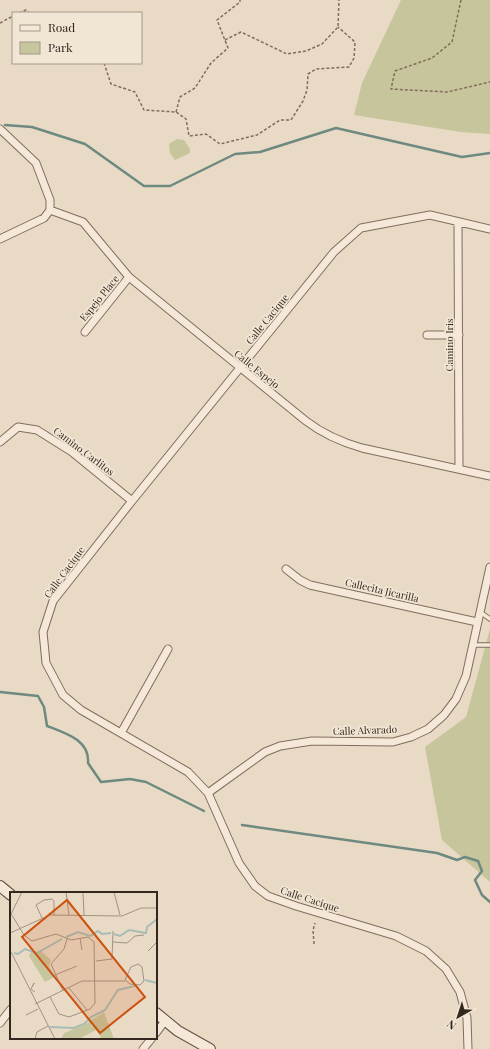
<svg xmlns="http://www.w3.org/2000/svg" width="490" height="1049" font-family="'Playfair Display',serif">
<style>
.green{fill:#c6c59b}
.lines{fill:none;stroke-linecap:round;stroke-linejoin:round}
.stream{stroke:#6e8a80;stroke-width:2.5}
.lane-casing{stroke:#826c5d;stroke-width:5.5}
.street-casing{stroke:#826c5d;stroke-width:9}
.secondary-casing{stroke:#644e41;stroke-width:12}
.path{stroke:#826c5d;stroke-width:1.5;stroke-dasharray:3 2;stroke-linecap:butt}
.lane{stroke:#f5e8d8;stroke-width:3.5}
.street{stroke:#f5e8d8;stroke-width:7}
.secondary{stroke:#f5e8d8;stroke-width:10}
.labels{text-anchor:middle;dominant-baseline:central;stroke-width:3.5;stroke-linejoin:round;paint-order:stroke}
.street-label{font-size:10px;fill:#342720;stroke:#f1e5d4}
.inset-river{fill:none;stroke:#a7bdb4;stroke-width:2}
.inset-road{fill:none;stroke:#a19284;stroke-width:1}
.view{fill:#cd520f;fill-opacity:0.15;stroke:#cd520f;stroke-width:2}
.inset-edge{fill:none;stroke:#342720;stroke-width:2}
</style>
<rect width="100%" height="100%" fill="#e9dac6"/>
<path class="green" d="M 401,0 L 490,0 L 490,134 L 461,132 L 354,115 L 362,83 Z
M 177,139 L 184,140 L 190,149 L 190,153 L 175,160 L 170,153 L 169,144 Z
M 490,629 L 490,882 L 442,840 L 425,747 L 466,717 Z"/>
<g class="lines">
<path class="stream" d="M 5,125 L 32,127 L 85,144 L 144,186 L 170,186 L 235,154 L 260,152 L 336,128 L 462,157 L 490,153
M 0,692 L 38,696 L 44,707 L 47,726 C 65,733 90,740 88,763 L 101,782 L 130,779 L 146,782 L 204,811
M 242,825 L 437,853 L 457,860 L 465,857 L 478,861 L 482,871 L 475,880 L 482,895 L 490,902"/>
<g class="lane-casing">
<path id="lane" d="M 480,612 L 490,619
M 472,645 L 490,645"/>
</g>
<g class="street-casing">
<path id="street" d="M 0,129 L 36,163 L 50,200 L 50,210 L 44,218 L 0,239
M 50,210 L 83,222 L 129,277 L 306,421 C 323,434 341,442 362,448 L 490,476
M 458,222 L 459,469
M 85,332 L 129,277
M 427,335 L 459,335
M 0,442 L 18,427 L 37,430 L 72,452 L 132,501
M 286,569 L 300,580 L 310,585 L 477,622
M 121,733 L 168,649
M 208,793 L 265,752 L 280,746 L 312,741 L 393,742 L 411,737 L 428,729 L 444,715 L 456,699 L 466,676 L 490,567
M 0,1023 L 11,1009
M 156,1033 L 165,1021
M 143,1049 L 152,1038
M 468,1049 L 467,1018 L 460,992 L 446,969 L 426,951 L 396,936 L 296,906 L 268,896 L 255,886 L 239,863 L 208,793 L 188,772 L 81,710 L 63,695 L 46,663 L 43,632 L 53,601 L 132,501 L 334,252 L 361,228 L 430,215 L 490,229"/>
</g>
<g class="secondary-casing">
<path id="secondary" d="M 0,886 L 11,895
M 156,1013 L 178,1031 L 210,1049"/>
</g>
<path class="path" d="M 461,0 L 452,42 L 432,58 L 395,71 L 391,89 L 447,92 L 490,82
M 19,13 L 26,10 L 29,13
M 0,23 L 13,16
M 225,40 L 241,32 L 287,54 L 306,51 L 322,44 L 338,27 L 339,0
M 104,63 L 111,84 L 135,92 L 144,110 L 176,112 L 186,119 L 189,136 L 206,134 L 220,144 L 257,135 L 280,120 L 291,120 L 303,101 L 307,90 L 308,74 L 316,69 L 349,67 L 354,58 L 355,42 L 338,27
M 176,112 L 180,97 L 195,88 L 211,63 L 228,48 L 217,20 L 240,2 L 240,0
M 314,944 L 313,930 L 315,923"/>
<use href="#lane" class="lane"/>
<use href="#street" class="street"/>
<use href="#secondary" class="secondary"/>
</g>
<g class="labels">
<g class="street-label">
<text transform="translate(99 298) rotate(-51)">Espejo Place</text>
<text transform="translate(267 319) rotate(-51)">Calle Cacique</text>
<text transform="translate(449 345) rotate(-90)">Camino Iris</text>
<text transform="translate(257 369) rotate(39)">Calle Espejo</text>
<text transform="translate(84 451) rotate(37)">Camino Carlitos</text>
<text transform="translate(64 572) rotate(-54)">Calle Cacique</text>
<text transform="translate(382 590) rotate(13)">Callecita Jicarilla</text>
<text transform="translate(365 730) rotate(-2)">Calle Alvarado</text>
<text transform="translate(310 899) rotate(18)">Calle Cacique</text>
</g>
</g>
<g transform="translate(10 892)">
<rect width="147" height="147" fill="#e9dac6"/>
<path d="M 21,60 L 32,60 L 41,68 L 39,74 L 44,85 L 35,90 L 19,64 ZM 94,120 L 104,147 L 92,147 L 86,138 L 69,147 L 51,147 L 54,141 L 74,133 Z" fill="#c6c59b"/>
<path class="inset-river" d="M 104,42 L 110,44 L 119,38 L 136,41 L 137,35 L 147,27M 56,45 L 68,40 L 80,44 L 88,39 L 92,42 L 101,41M 4,61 L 8,62 L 15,57 L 27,61 L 52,47M 135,88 L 147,91M 40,135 L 64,136 L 74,132 L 81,125 L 95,118 L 108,98 L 125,94"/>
<path class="inset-road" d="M 56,0 L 59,23M 73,0 L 74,23M 104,0 L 110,23M 0,20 L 14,43 L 22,49 L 46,42 L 61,48 L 78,45 L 84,50 L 85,111 L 80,117 L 59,125 L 49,122 L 40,105M 0,24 L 12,0M 32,26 L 26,13 L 34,8 L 42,7 L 44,9 L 44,23M 0,41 L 40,23 L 112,24 L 131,16 L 147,16M 70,46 L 72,58M 103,50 L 117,51 L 125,44 L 134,43M 0,58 L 45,147M 138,59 L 147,50M 86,69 L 102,67 L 103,39M 128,72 L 132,75 L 134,89 L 130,93 L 120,92 L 115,88 L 121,75 ZM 45,83 L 67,74M 23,94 L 24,91 L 21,97 L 25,100M 59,96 L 77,118M 53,99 L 41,72 L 54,57 L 57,47M 25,112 L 72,89 L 115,89M 16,123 L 28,117M 25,147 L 27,140 L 38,134"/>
<path class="view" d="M 57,8 L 135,105 L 90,141 L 12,45 Z"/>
<rect width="147" height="147" class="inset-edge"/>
</g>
<rect x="12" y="12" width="130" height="52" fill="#f1e5d4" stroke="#a5998c"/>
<rect x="20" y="25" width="20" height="6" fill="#f5e8d8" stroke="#a5998c"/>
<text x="48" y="32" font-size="12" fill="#342720">Road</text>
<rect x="20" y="42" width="20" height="12" fill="#c6c59b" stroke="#a5998c"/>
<text x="48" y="52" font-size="12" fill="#342720">Park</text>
<g transform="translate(458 1017) rotate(219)" stroke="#f1e5d4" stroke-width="3" paint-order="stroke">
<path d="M0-3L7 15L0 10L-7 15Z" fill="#342720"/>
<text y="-6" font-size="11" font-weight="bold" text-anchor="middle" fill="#342720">N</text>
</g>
</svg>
